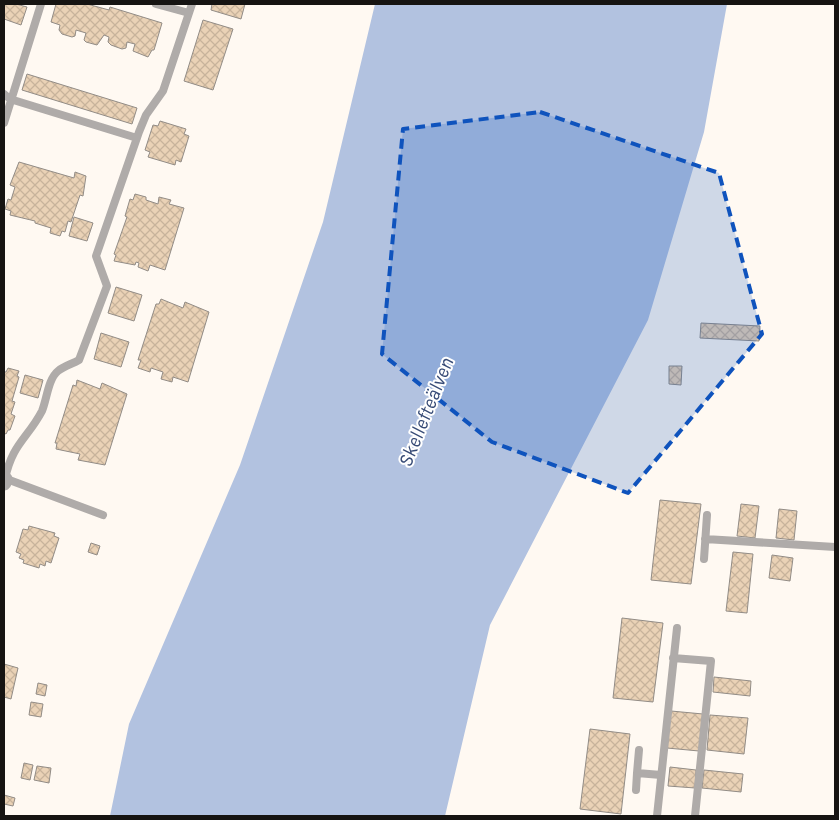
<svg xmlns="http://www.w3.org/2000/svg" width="839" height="820" font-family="Karla,sans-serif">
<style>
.water{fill:#b2c2e0}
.building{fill:url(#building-cross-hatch);stroke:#928c86}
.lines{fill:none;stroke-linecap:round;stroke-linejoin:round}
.service{stroke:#afaba9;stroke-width:8}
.minor{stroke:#afaba9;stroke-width:15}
.marked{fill:#0f53bd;fill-opacity:0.2;stroke:#0f53bd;stroke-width:4;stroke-dasharray:10 6;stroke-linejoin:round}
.labels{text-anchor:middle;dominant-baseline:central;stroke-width:4;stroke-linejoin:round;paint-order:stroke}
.water-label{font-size:20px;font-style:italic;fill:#374b76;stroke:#fff}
</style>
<defs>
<pattern id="building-cross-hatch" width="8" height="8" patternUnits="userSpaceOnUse" patternTransform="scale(1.25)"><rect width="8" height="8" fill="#ead2b6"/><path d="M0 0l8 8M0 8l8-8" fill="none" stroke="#c8b39b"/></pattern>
</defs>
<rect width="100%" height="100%" fill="#fff9f2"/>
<path class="water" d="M 375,4 L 727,4 L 704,132 L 648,320 L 490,625 L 445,816 L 110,816 L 129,724 L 240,465 L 323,222 Z"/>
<path class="building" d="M 4,4 L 16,4 L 27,7 L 21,25 L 4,19 Z
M 56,4 L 87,4 L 109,10 L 110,7 L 162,23 L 154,50 L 152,50 L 148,57 L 133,51 L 135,44 L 127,42 L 126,48 L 122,49 L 111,45 L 108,42 L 109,37 L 104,35 L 97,45 L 86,42 L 84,40 L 86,33 L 76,30 L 75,36 L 72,37 L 62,34 L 59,30 L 60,25 L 51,22 Z
M 212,4 L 245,4 L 241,19 L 211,10 Z
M 203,20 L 233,29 L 213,90 L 184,81 Z
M 27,74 L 137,108 L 132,124 L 22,90 Z
M 160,121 L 186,129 L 184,134 L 189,136 L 181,162 L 176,160 L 175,165 L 148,157 L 150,152 L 145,150 L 153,125 L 158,126 Z
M 19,162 L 74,178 L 75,172 L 86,176 L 83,196 L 80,195 L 71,222 L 68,221 L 65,232 L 62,231 L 60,236 L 50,233 L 51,228 L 35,223 L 35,221 L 10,215 L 11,211 L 5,209 L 8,199 L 11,200 L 15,187 L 10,185 Z
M 135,194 L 146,197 L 146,200 L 158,204 L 159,197 L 171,200 L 169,204 L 184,208 L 165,270 L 150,265 L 148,271 L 138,267 L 139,263 L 136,262 L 135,265 L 114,261 L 116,255 L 114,254 L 127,217 L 125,216 L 130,199 L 133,200 Z
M 74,217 L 93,223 L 87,241 L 69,236 Z
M 116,287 L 142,295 L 134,321 L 108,313 Z
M 161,299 L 183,308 L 185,302 L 209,312 L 188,382 L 173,377 L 172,382 L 161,379 L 163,372 L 151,368 L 150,372 L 138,368 L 141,360 L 138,360 L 156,304 L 159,304 Z
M 701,323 L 760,326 L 759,341 L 700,338 Z
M 101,333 L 129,342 L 121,367 L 94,359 Z
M 669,366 L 682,366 L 681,385 L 669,384 Z
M 8,368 L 19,371 L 17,376 L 19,377 L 12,401 L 15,402 L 11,414 L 15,416 L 10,430 L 8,430 L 6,434 L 4,433 L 4,372 L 6,372 Z
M 25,375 L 43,380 L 38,398 L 20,393 Z
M 77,380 L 100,389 L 102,383 L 127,394 L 105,465 L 78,460 L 80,454 L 56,449 L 57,443 L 55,443 L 73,385 L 76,386 Z
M 660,500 L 701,504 L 691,584 L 651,580 Z
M 741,504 L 759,506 L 755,538 L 737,536 Z
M 779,509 L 797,511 L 794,540 L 776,538 Z
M 29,526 L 55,533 L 54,536 L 59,538 L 51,563 L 46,561 L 45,566 L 40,564 L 39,568 L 23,563 L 24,560 L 19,558 L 21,554 L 16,552 L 23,529 L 28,530 Z
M 91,543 L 100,546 L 97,555 L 88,552 Z
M 733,552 L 753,554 L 747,613 L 726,611 Z
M 772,555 L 793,558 L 790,581 L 769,578 Z
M 622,618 L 663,623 L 653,702 L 613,698 Z
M 4,664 L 18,668 L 11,699 L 4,697 Z
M 714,677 L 751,681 L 750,696 L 713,692 Z
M 38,683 L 47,685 L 45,696 L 36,694 Z
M 31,702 L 43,704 L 41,717 L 29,715 Z
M 671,711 L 703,714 L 699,751 L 667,748 Z
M 710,715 L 748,718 L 744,754 L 707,750 Z
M 590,729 L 630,734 L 621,814 L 580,809 Z
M 24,763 L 33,765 L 30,780 L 21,778 Z
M 37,766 L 51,768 L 49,783 L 34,780 Z
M 670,767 L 696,770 L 695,788 L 668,786 Z
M 704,770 L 743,774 L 741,792 L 702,788 Z
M 4,795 L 15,798 L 13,806 L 4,804 Z"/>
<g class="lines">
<path class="service" d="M 156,4 L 189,13
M 4,94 L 10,99 L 137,138
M 4,123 L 41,4
M 4,478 L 103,515
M 5,479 C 12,444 28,438 42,411 C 47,399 48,379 58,371 C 64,366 72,364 79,360 L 107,286 L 96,256 L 139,132 L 146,115 L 163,91 L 192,4
M 705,539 L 835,547
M 704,559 L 707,515
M 673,658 L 711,661 L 695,816
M 639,750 L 637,773 L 661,775
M 636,790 L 637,773
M 657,816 L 677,628"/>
<path class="minor" d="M 4,483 L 5,479"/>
</g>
<path class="marked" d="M 540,112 L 719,173 L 762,334 L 628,493 L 492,442 L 382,354 L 403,129 Z"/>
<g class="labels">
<g class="water-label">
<text transform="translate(426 412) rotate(-68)">Skellefteälven</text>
</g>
</g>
<rect width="839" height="820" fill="none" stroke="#161412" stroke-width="10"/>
</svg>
